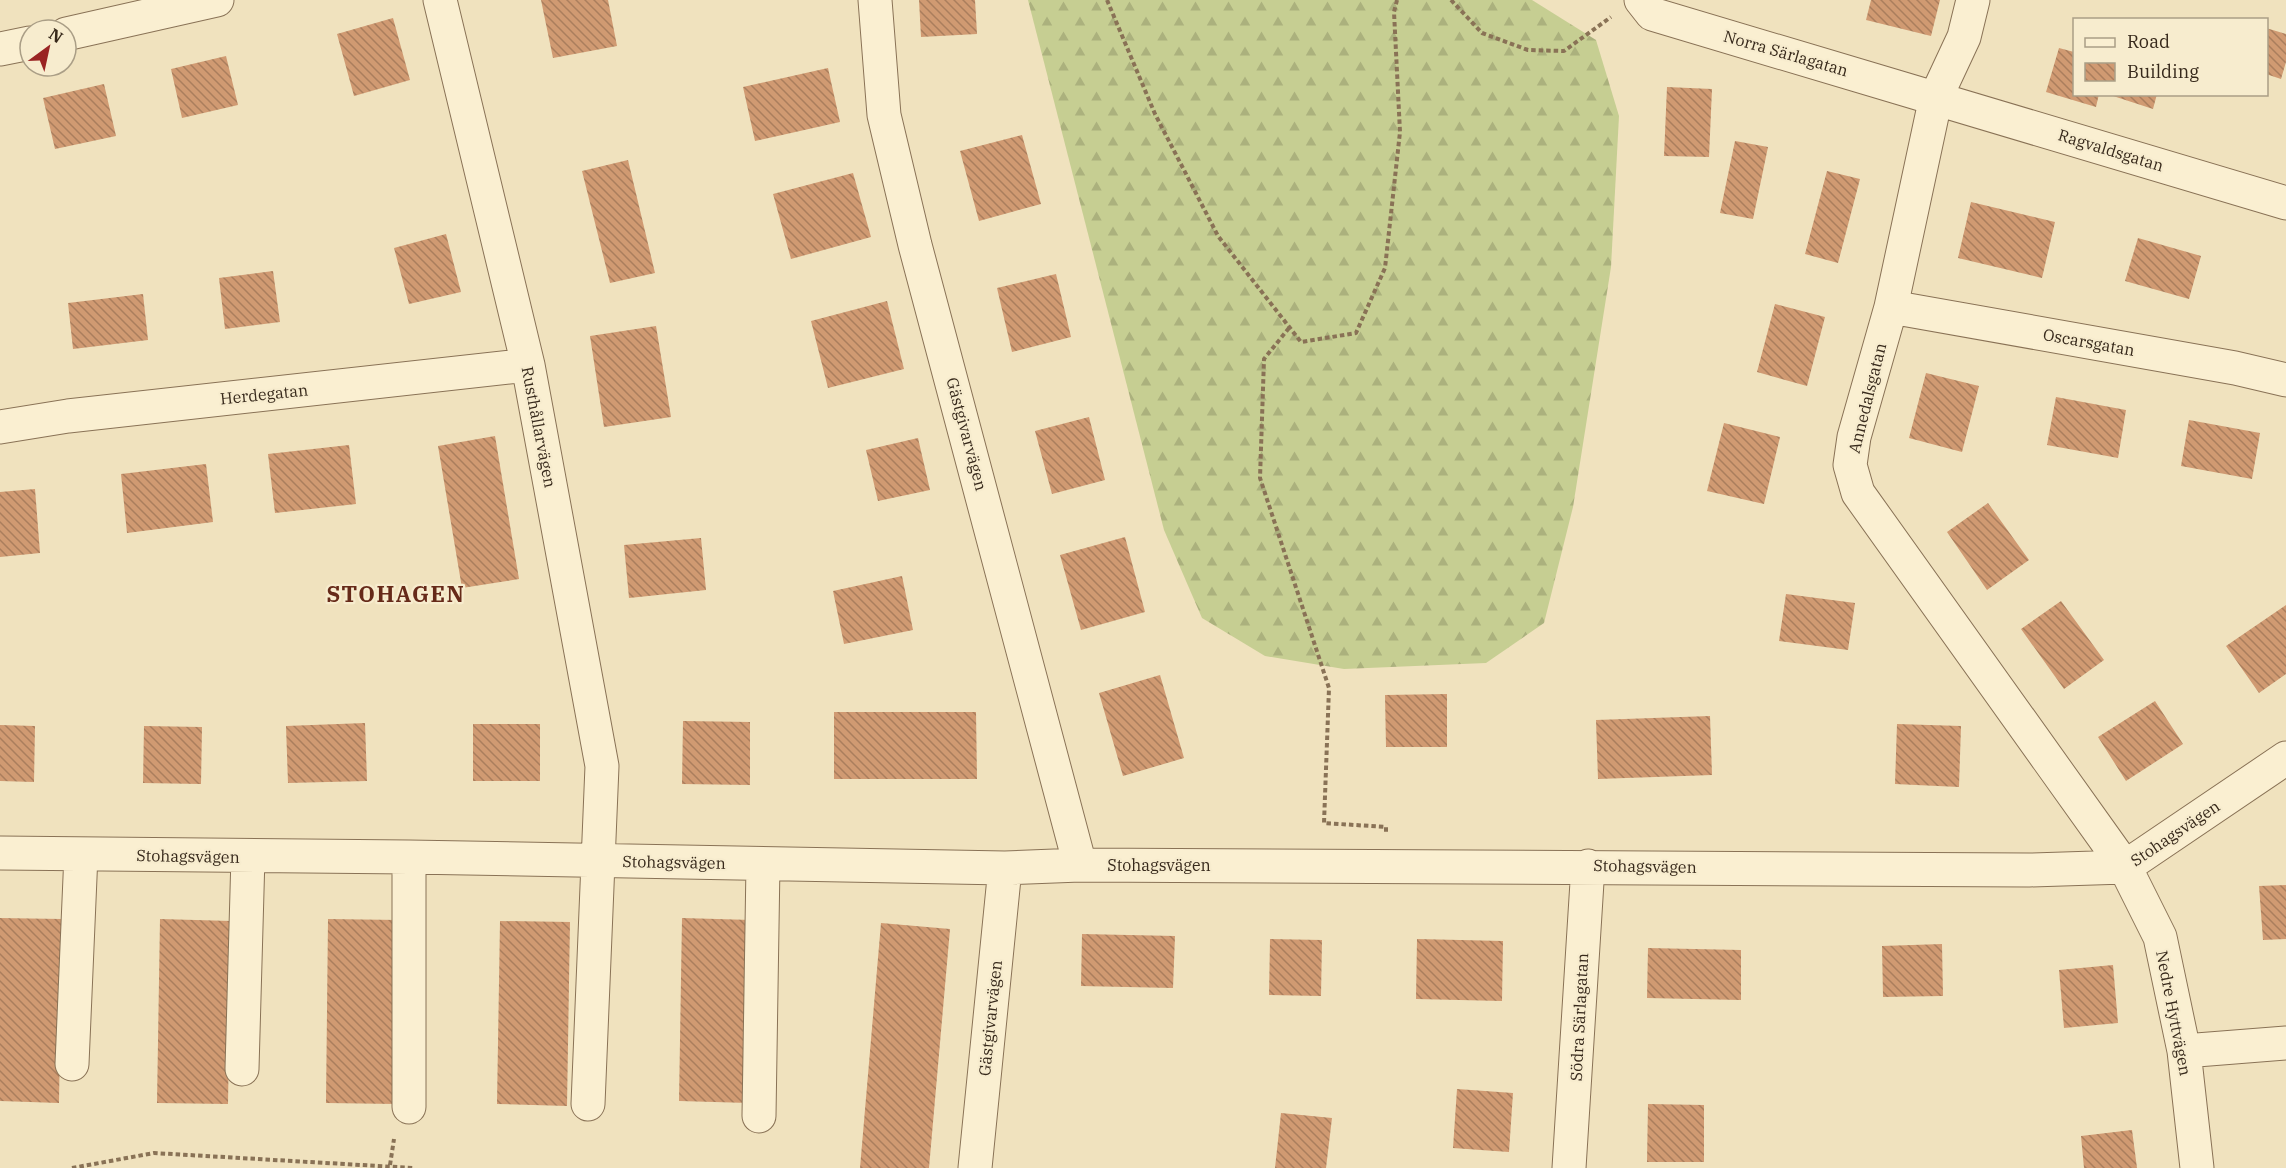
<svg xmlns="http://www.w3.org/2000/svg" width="2286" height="1168" font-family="'IBM Plex Serif',serif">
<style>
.forest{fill:url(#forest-firs)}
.building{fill:url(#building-back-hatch)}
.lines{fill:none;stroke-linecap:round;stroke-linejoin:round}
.minor-casing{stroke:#897256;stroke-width:35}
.path{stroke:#897256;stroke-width:4;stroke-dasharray:4.5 3;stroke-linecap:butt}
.minor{stroke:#faefd1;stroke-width:33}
.labels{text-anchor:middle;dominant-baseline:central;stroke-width:4.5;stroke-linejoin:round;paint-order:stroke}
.street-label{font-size:16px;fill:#37291b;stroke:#f7ecce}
.district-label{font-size:22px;font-weight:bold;letter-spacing:1.5px;fill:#662a19;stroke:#f7ecce}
</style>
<defs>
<pattern id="forest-firs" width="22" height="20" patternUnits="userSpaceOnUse" patternTransform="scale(1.5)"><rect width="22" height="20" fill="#c6ce92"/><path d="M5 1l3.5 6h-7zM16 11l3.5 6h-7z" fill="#abb17d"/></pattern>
<pattern id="building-back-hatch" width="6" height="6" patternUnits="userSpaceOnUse" patternTransform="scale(1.5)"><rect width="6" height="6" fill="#d09a72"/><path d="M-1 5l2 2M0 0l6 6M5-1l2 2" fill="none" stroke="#aa7e5d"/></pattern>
</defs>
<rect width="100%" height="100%" fill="#f0e2be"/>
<path class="forest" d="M 1028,0 L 1532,0 L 1596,40 L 1619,116 L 1611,267 L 1573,507 L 1544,623 L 1486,663 L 1344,669 L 1265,656 L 1202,618 L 1164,530 Z"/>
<path class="building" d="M 541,0 L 608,0 L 617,46 L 553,58 Z
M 919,0 L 975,0 L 977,34 L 921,37 Z
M 1871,0 L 1940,0 L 1931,36 L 1866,20 Z
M 393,18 L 410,80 L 354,96 L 337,34 Z
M 2266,28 L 2286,34 L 2286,62 L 2281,79 L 2266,74 Z
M 2059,48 L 2074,52 L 2074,94 L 2099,94 L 2096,107 L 2046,92 Z
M 226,56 L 238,105 L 182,118 L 171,69 Z
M 828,68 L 840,122 L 755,141 L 743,87 Z
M 104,84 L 116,136 L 55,149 L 43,98 Z
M 1667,87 L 1712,89 L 1709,157 L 1664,156 Z
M 2107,94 L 2157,94 L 2153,109 Z
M 1022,135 L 1041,204 L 979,221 L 960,151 Z
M 1735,141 L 1768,147 L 1753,219 L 1720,213 Z
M 628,160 L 655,273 L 610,283 L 582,171 Z
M 1827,171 L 1860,179 L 1838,263 L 1805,254 Z
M 853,173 L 871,237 L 791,259 L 773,194 Z
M 1971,202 L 2055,222 L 2042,278 L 1958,258 Z
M 446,234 L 461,292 L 409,304 L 394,248 Z
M 2138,238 L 2201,256 L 2189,299 L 2125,281 Z
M 273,271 L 280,322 L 225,329 L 219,278 Z
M 1056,274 L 1071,337 L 1012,352 L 997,288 Z
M 143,294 L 148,340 L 73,349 L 68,303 Z
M 887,301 L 904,369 L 828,388 L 811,321 Z
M 1775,304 L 1825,317 L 1807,386 L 1757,372 Z
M 656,326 L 671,417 L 604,427 L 590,336 Z
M 1926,373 L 1979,386 L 1962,452 L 1909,438 Z
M 2056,397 L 2126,410 L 2118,458 L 2047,445 Z
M 1089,417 L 1105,480 L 1052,494 L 1035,431 Z
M 2189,420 L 2260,433 L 2252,479 L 2181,466 Z
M 1724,423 L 1780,437 L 1764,504 L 1707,491 Z
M 495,436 L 519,579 L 462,588 L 438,446 Z
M 918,438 L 930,490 L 878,501 L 866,450 Z
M 349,445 L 356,504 L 275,513 L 268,454 Z
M 206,464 L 213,522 L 127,533 L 121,474 Z
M 35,489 L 40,553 L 0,557 L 0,492 Z
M 1988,503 L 2029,560 L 1987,590 L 1947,532 Z
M 1125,537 L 1145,612 L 1081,630 L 1060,555 Z
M 701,538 L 706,590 L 629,598 L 624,545 Z
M 902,576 L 913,630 L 844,644 L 833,591 Z
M 1786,594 L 1855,603 L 1848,650 L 1779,641 Z
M 2061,601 L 2104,660 L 2064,689 L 2021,629 Z
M 2286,605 L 2286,674 L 2259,693 L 2226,646 Z
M 1160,675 L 1184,758 L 1123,776 L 1099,693 Z
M 1447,694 L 1447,747 L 1386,747 L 1385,695 Z
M 2155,701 L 2183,744 L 2126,781 L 2098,737 Z
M 834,712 L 976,712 L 977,779 L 834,779 Z
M 1710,716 L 1712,775 L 1598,779 L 1596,720 Z
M 683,721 L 750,722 L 750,785 L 682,784 Z
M 365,723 L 367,781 L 288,783 L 286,726 Z
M 473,724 L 540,724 L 540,781 L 473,781 Z
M 1897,724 L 1961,726 L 1959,787 L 1895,784 Z
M 0,725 L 35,726 L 34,782 L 0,781 Z
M 144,726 L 202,727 L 201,784 L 143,783 Z
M 2286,885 L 2286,939 L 2263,940 L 2259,886 Z
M 0,918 L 62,919 L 59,1103 L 0,1101 Z
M 682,918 L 752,920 L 749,1103 L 679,1101 Z
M 160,919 L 231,921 L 228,1104 L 157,1103 Z
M 328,919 L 399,920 L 396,1104 L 326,1103 Z
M 500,921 L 570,922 L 567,1106 L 497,1104 Z
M 881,923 L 950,929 L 929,1168 L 860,1168 Z
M 1082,934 L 1175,936 L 1173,988 L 1081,986 Z
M 1270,939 L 1322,940 L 1321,996 L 1269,995 Z
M 1417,939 L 1503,941 L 1502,1001 L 1416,999 Z
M 1942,944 L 1943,996 L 1883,997 L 1882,946 Z
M 1648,948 L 1741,950 L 1741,1000 L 1647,998 Z
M 2113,965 L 2118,1023 L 2064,1028 L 2059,970 Z
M 1457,1089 L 1513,1093 L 1509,1152 L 1453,1148 Z
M 1648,1104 L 1704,1105 L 1704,1162 L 1647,1162 Z
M 1281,1113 L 1332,1118 L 1326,1168 L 1275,1168 Z
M 2132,1130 L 2137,1168 L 2084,1168 L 2081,1136 Z"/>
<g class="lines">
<g class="minor-casing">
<path id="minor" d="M 440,0 L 528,365 L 602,766 L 588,1104
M 875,0 L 884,115 L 915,245 L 1080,865
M 1641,0 L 1652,14 L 2286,203
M 1973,0 L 1964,37 L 1936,97 L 1891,307 L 1854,437 L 1850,465 L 1858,493 L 2125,867 L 2160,937 L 2184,1051 L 2197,1168
M 66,34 L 217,0
M 0,49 L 30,43
M 1891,307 L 2235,368 L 2286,380
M 0,427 L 68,416 L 528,365
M 0,853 L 409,857 L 1005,868 L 1080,865 L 2029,870 L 2125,867 L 2286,758
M 2184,1051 L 2286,1043
M 72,1064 L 81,854
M 242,1069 L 248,856
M 409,1107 L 409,857
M 759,1116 L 763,864
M 975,1168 L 1005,868
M 1569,1168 L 1588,866"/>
</g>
<path class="path" d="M 1107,0 L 1155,114 L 1218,236 L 1301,342 L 1356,333 L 1385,268 L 1400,132 L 1394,12 L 1397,0
M 1451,0 L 1482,33 L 1528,50 L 1564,51 L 1611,17
M 1289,328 L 1264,359 L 1260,478 L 1329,688 L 1324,823 L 1386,827 L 1386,832
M 390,1165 L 394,1139
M 72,1168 L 154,1153 L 413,1168"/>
<use href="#minor" class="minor"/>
</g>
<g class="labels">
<g class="street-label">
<text transform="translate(1786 53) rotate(16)">Norra Särlagatan</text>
<text transform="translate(2111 150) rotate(17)">Ragvaldsgatan</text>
<text transform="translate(2089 342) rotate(10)">Oscarsgatan</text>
<text transform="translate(264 394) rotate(-6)">Herdegatan</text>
<text transform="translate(1867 398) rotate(-76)">Annedalsgatan</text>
<text transform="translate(539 427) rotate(79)">Rusthållarvägen</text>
<text transform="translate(967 434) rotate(75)">Gästgivarvägen</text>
<text transform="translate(2175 833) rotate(-34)">Stohagsvägen</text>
<text transform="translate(188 856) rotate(1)">Stohagsvägen</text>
<text transform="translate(674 862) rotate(1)">Stohagsvägen</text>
<text x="1159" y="865">Stohagsvägen</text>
<text transform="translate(1645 866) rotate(1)">Stohagsvägen</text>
<text transform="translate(2174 1013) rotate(79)">Nedre Hyttvägen</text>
<text transform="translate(1579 1017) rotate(-87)">Södra Särlagatan</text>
<text transform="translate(990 1018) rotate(-84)">Gästgivarvägen</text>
</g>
<g class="district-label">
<text x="396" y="593">STOHAGEN</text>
</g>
</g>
<rect x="2073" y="18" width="195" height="78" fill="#f7ecce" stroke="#aa9e86" stroke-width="1.5"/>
<rect x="2085" y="38" width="30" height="9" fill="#faefd1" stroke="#aa9e86" stroke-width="1.5"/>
<text x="2127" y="48" font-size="18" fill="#37291b">Road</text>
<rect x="2085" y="63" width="30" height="18" fill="url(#building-back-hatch)" stroke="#aa9e86" stroke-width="1.5"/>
<text x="2127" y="78" font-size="18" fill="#37291b">Building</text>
<g transform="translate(48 48) rotate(33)"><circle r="28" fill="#f7ecce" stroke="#aa9e86" stroke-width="1.5"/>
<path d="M0-4.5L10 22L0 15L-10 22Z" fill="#9a2423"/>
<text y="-9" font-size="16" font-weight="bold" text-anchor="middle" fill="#37291b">N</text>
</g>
</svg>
